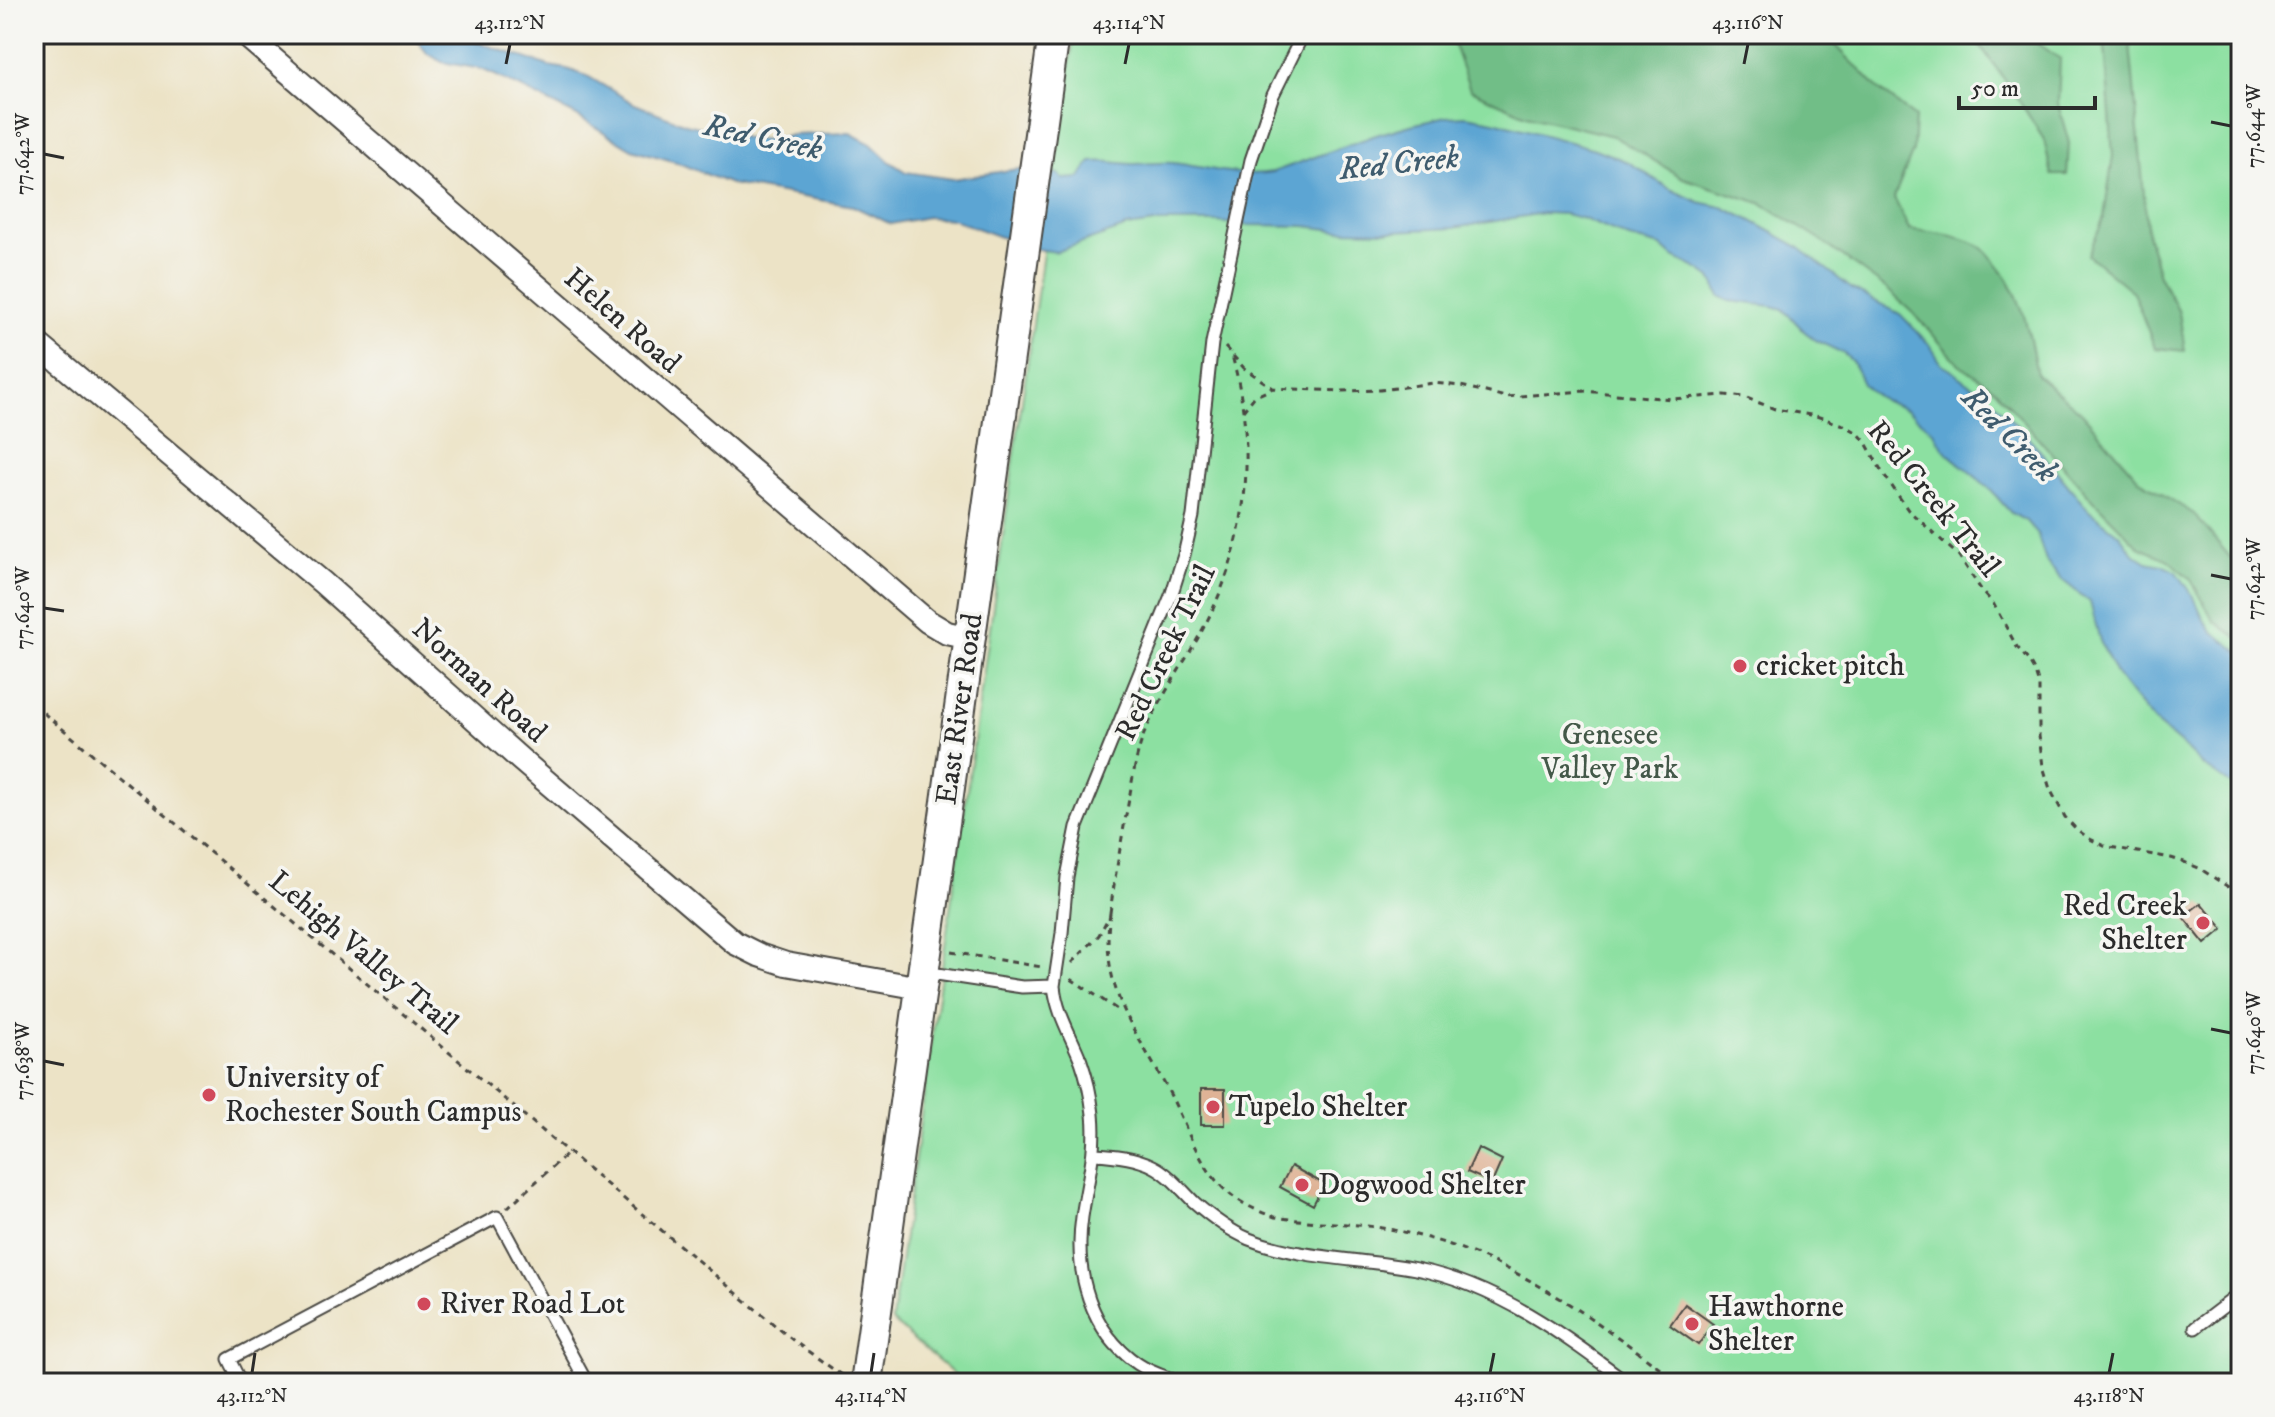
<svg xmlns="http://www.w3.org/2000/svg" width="2275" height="1417" font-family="'IM FELL DW Pica',serif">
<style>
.green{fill:#8ce0a1;stroke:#5c8666;stroke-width:2}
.forest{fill:#71be87;stroke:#4e7459;stroke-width:2}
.water{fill:#5ca5d3;stroke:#44687f;stroke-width:2}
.building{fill:#dfb396}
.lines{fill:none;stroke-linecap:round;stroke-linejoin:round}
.lane-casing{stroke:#484742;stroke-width:15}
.street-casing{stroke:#484742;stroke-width:26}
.secondary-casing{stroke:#484742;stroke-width:34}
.path{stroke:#484742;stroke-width:3;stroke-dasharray:6 6;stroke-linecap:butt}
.lane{stroke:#fff;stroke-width:11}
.street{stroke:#fff;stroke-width:22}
.secondary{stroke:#fff;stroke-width:30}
.ticks{fill:none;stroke:#2b2b2b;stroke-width:3}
.poi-dot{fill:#d1495b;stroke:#f6f6f2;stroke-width:3}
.labels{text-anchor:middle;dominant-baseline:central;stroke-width:7;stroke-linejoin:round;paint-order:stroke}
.street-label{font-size:30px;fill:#2b2b2b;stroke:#f6f6f2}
.poi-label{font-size:30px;fill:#2b2b2b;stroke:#f6f6f2;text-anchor:start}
.park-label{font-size:30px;fill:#435848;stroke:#f6f6f2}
.water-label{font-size:32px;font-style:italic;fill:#3f5c6e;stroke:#f6f6f2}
.neatline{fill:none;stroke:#2b2b2b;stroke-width:3}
.ticks-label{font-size:20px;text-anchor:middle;fill:#2b2b2b}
</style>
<rect width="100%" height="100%" fill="#f6f6f2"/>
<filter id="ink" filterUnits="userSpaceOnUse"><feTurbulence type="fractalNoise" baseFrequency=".0125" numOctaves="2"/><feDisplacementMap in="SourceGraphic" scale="16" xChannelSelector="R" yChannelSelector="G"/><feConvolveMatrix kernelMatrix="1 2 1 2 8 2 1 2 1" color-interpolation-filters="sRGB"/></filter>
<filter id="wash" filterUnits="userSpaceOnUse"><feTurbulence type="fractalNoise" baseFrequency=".006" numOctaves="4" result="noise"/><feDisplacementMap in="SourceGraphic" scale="32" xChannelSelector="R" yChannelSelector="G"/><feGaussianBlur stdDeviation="1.8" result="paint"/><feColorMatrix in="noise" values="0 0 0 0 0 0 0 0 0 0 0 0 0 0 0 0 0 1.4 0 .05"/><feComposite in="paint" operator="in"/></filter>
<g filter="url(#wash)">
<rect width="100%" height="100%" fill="#ece3c6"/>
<path class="green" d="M 1074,34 L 2241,34 L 2241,1383 L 964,1383 L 892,1321 Z"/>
<path class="forest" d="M 1450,34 L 1825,34 L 1876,87 L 1915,118 L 1913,151 L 1894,198 L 1909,229 C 1932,233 1960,234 1981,247 C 1986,250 1990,256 1994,260 C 2023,293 2029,332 2037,375 L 2082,413 L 2140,480 L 2194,514 L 2241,570 L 2241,640 L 2214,621 L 2190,578 L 2169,560 L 2140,548 L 2092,499 L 1995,389 L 1959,364 L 1918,318 L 1887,289 L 1820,240 L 1763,204 L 1683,178 L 1613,136 L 1526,115 L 1470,90 Z
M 1972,34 L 2025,34 L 2060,59 L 2058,104 L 2069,143 L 2067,175 L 2052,175 L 2044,140 L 2019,100 Z
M 2104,34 L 2129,34 L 2148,237 L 2159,275 L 2179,312 L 2185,351 L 2155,348 L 2133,292 L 2088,255 L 2104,217 L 2113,156 Z
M 2220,34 L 2241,34 L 2241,187 L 2236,158 L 2237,58 Z"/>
<path class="water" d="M 412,34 L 453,34 L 549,66 L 567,69 L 587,76 L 635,104 L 670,118 L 686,124 L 750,139 L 771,140 L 792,135 L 850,133 L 871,144 L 889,161 L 906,172 L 953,179 L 1018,169 L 1059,174 L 1063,179 L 1080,178 L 1091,162 C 1106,160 1120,164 1135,164 C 1148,164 1160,162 1173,163 C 1207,167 1239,178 1273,172 L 1376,135 L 1411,125 L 1446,117 L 1466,116 L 1494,121 L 1595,149 L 1628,162 L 1670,189 L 1699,202 L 1722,207 L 1750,220 L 1797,246 L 1852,289 L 1900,314 L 1930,345 L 1941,363 L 1993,401 L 2032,441 L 2089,511 L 2119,534 L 2133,553 L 2147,562 L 2162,565 L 2177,572 L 2194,597 L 2204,620 L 2213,632 L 2241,653 L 2241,791 L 2203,766 L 2181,744 L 2157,724 L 2135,699 L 2117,676 L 2100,641 L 2090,602 L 2061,579 L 2047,563 L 2037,534 L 2026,521 L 2011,513 L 1989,488 L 1947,453 L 1932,430 L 1907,410 L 1883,400 L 1871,392 L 1863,384 L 1852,361 L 1843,353 L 1817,341 L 1805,332 L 1783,309 L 1772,306 L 1729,301 L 1720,296 L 1711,278 L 1700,270 L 1672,256 L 1661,246 L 1629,238 L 1584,219 L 1565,214 L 1543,213 L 1454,228 L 1393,231 L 1336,230 L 1305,226 L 1247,225 L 1217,222 L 1162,222 L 1127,227 L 1056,252 L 1030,248 L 952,219 L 927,217 L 891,224 L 853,206 L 730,184 L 676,162 L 632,149 L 575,115 L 497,76 L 481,69 L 442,62 L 427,53 Z"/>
<g id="blocks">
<path class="building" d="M 2201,903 L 2223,929 L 2205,944 L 2183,917 Z
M 1201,1089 L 1225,1089 L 1225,1125 L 1201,1125 Z
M 1478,1148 L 1502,1160 L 1492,1183 L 1467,1172 Z
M 1291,1166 L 1324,1184 L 1313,1205 L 1280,1187 Z
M 1685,1304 L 1713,1324 L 1698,1345 L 1670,1325 Z"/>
</g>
</g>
<g filter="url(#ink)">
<use href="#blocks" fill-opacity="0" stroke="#484742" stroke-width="2"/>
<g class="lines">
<g class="lane-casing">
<path id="lane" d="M 924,972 L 1022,987 L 1054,986 C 1057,1014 1071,1035 1081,1061 C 1087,1078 1091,1096 1093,1114 C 1097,1150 1087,1182 1082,1217 C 1074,1271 1090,1332 1138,1364 C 1151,1373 1167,1377 1182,1383
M 1054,986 L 1062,933 L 1067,877 L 1077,827 L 1172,593 L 1184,555 L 1193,516 L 1212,343 L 1251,160 L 1273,95 L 1303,34
M 1094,1154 C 1114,1155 1135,1157 1153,1166 C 1169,1174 1181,1189 1194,1202 C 1211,1217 1228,1230 1249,1239 C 1302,1260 1361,1258 1416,1269 C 1497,1285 1564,1335 1628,1383
M 2195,1328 L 2241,1293
M 241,1383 L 229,1359 L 497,1217 L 587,1383"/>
</g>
<g class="street-casing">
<path id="street" d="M 244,34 L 927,621 L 947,633 L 970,638
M 34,341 L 323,583 L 520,759 L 735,943 L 759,955 L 786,964 L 921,988"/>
</g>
<g class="secondary-casing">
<path id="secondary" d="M 866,1383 L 1054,34"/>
</g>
<path class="path" d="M 1225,347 L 1244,368 L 1273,388
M 1243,411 L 1254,397 L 1273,388 L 1343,391 L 1380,390 L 1434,383 L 1461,386 L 1506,397 L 1584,391 L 1671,399 L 1725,395 L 1744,397 L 1775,409 L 1816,416 L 1846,426 L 1858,433 L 1865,441 L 1881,470 L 1908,510 L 1959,556 L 1982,591 L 1993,603 L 2017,647 L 2028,660 L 2035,672 L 2039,685 L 2039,736 L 2043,766 L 2050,789 L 2065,817 L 2076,829 L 2090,839 L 2104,846 L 2171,858 L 2184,862 L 2199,868 L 2241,895
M 34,705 L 795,1342 L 844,1377
M 1110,913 C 1099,992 1137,1030 1171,1096 C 1186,1126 1198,1162 1222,1187 C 1236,1201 1256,1211 1275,1217 C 1317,1224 1361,1222 1403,1232 C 1511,1255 1593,1318 1680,1383
M 1110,913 C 1115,875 1122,837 1129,799 C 1133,777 1136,755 1144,734 C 1161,695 1187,660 1206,623 C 1250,538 1257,444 1231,352
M 951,952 L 1042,967
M 1072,963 L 1099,935 L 1107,920
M 1071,979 L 1121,1012
M 507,1208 L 569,1152"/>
<use href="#lane" class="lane"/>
<use href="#street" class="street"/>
<use href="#secondary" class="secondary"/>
</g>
</g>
<path class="ticks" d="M 506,64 L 510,44M 1125,64 L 1129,44M 1744,64 L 1748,44M 2211,122 L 2231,126M 44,154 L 64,158M 2211,575 L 2231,579M 44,608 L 64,611M 2211,1029 L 2231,1033M 44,1061 L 64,1065M 252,1373 L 255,1353M 871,1373 L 874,1353M 1490,1373 L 1494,1353M 2109,1373 L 2113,1353"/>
<g class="poi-dot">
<circle cx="1740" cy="666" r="8"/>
<circle cx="2203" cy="923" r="8"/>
<circle cx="209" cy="1095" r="8"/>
<circle cx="1213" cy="1107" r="8"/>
<circle cx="1302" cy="1185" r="8"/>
<circle cx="424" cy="1304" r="8"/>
<circle cx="1692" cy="1324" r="8"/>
</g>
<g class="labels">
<g class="street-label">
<text transform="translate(622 321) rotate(41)">Helen Road</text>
<text transform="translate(1933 499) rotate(51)">Red Creek Trail</text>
<text transform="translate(1166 653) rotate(-64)">Red Creek Trail</text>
<text transform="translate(479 681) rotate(42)">Norman Road</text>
<text transform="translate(960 709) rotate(-82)">East River Road</text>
<text transform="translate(363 953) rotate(40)">Lehigh Valley Trail</text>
</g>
<g class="poi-label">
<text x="1756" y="666">cricket pitch</text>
<text x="2187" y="906" text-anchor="end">Red Creek<tspan x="2187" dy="34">Shelter</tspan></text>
<text x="225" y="1078">University of<tspan x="225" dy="34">Rochester South Campus</tspan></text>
<text x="1229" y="1107">Tupelo Shelter</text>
<text x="1318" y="1185">Dogwood Shelter</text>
<text x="440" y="1304">River Road Lot</text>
<text x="1708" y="1307">Hawthorne<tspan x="1708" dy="34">Shelter</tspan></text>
</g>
<g class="park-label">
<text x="1610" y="735">Genesee<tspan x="1610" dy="34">Valley Park</tspan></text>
</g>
<g class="water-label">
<text transform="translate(763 138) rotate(12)">Red Creek</text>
<text transform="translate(1399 164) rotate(-6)">Red Creek</text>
<text transform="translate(2009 435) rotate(45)">Red Creek</text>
</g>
</g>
<rect width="2275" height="1417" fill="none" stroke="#f6f6f2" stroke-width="88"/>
<path d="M1959 96v12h136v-12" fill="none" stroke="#2b2b2b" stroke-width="4"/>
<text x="1971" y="96" font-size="24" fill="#2b2b2b" stroke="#f6f6f2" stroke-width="6" paint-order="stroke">50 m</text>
<rect x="44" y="44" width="2187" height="1329" class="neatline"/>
<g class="ticks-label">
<text x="510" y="29">43.112°N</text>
<text x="1129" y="29">43.114°N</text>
<text x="1748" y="29">43.116°N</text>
<text transform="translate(2253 126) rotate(-90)" y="7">77.644°W</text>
<text transform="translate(22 154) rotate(-90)" y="7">77.642°W</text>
<text transform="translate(2253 579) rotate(-90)" y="7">77.642°W</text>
<text transform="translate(22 608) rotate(-90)" y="7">77.640°W</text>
<text transform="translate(2253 1033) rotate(-90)" y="7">77.640°W</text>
<text transform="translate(22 1061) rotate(-90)" y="7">77.638°W</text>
<text x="252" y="1402">43.112°N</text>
<text x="871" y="1402">43.114°N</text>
<text x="1490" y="1402">43.116°N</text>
<text x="2109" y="1402">43.118°N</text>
</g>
</svg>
